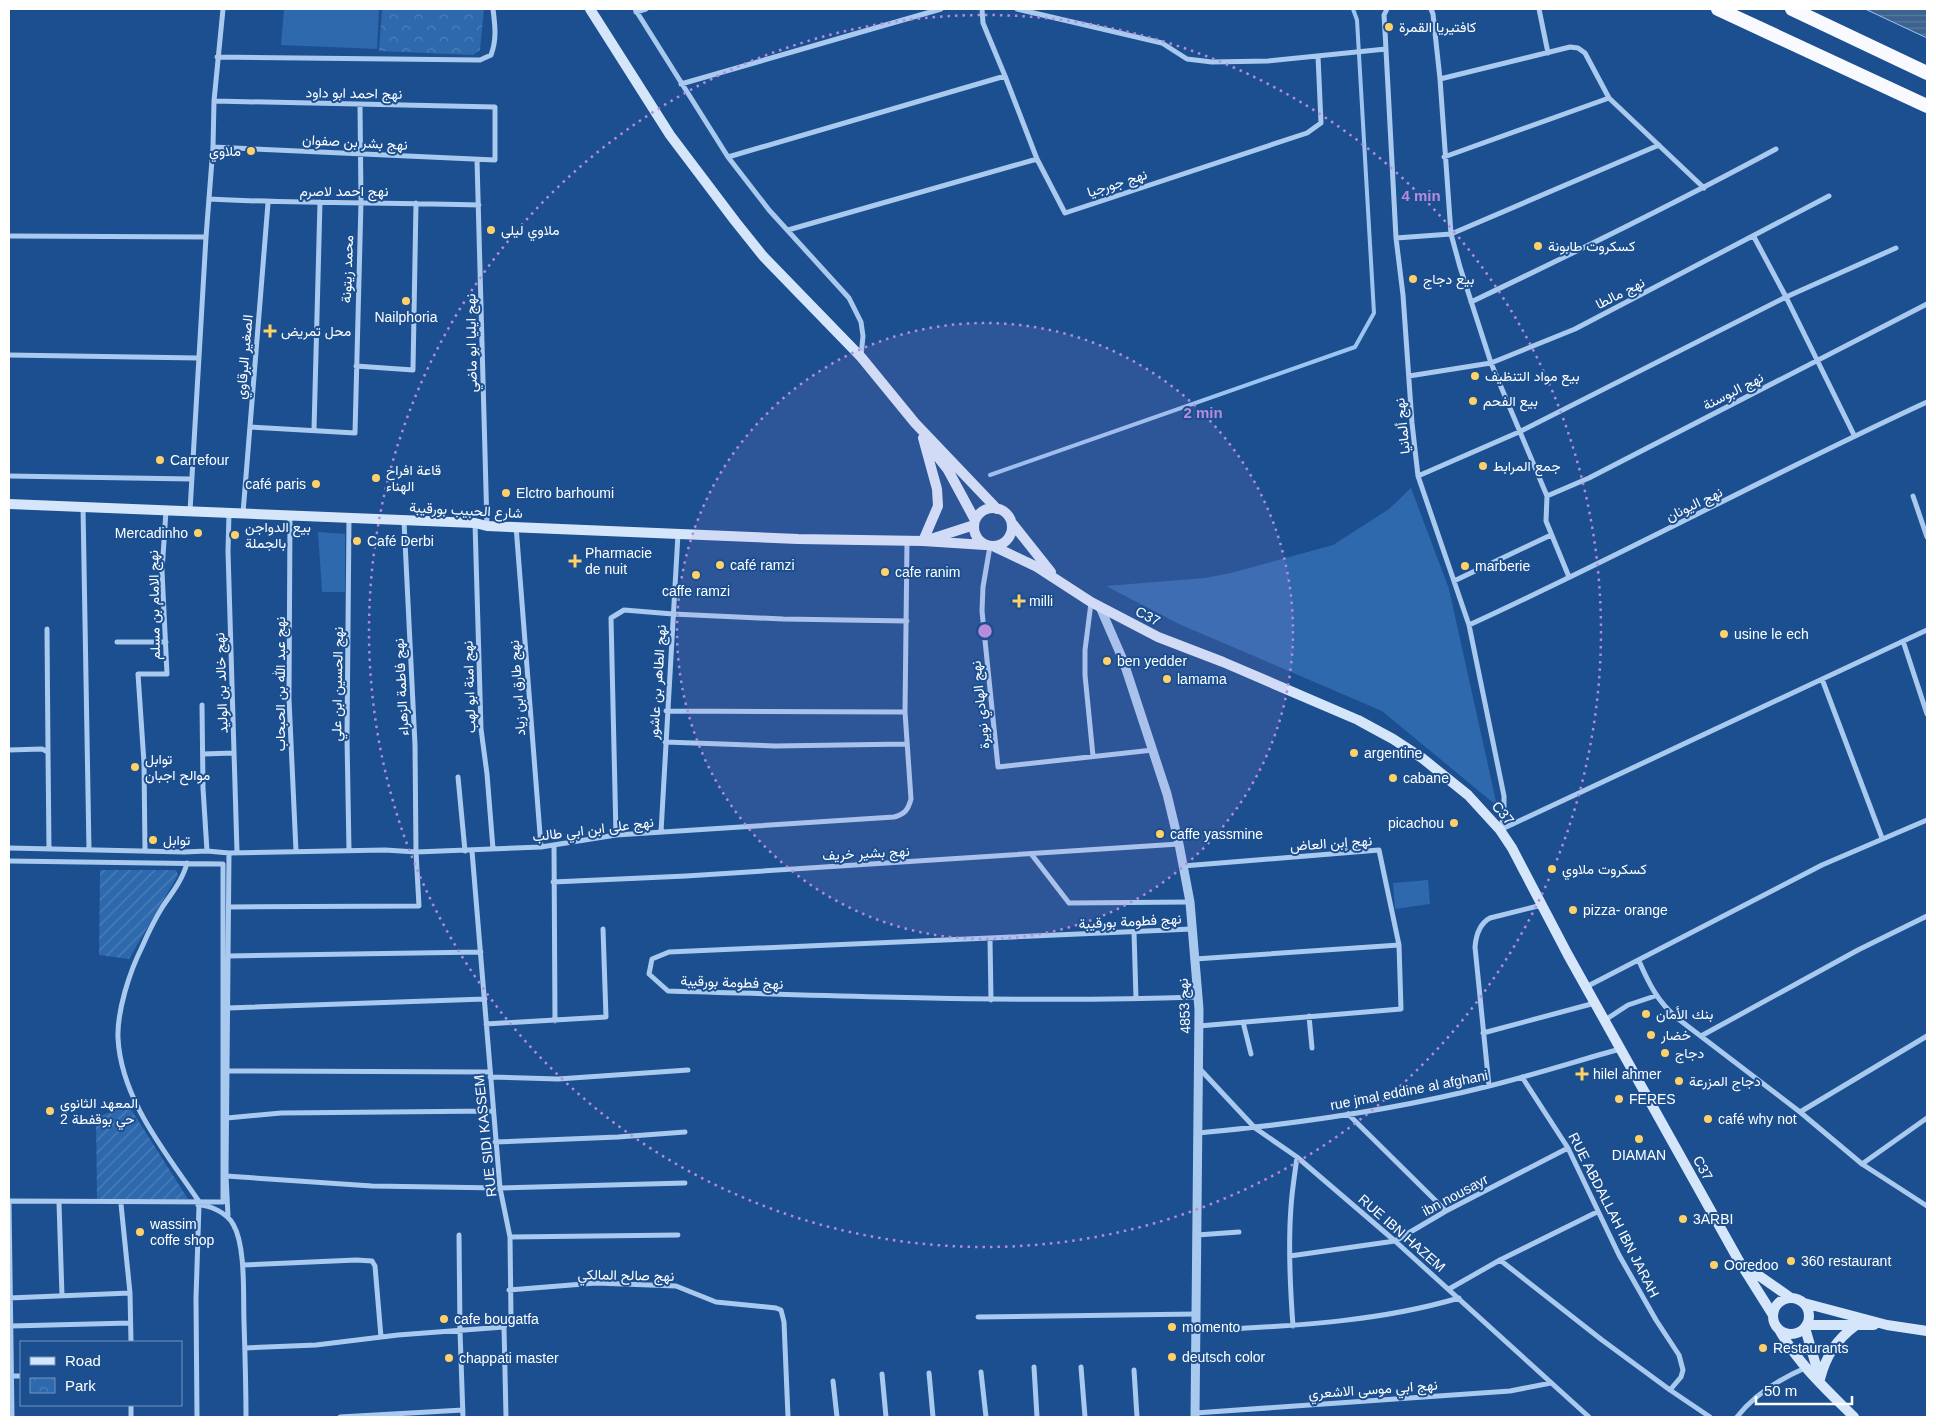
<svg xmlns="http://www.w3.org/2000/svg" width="1936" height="1426" font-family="Helvetica,Vazirmatn,sans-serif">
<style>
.grass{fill:#2e69ad}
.park{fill:url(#park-crowns)}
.garden{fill:url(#garden-furrows)}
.water{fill:url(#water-rules);stroke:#9cc4f0}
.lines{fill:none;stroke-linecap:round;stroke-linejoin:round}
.stream{stroke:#9cc4f0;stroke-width:4}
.minor{stroke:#a9c9ee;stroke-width:5}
.tertiary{stroke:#a9c9ee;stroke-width:9}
.secondary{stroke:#d6e6fa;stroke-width:10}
.trunk{stroke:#f8faff;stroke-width:14}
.ring{fill:none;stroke:#b68bdc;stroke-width:2.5;stroke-dasharray:2.5 5}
.poi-dot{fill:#ffd166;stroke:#1b4f8f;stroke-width:2}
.labels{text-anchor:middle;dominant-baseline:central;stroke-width:4;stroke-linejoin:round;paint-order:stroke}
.poi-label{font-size:14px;fill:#fff;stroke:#1b4f8f;text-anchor:start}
.street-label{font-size:14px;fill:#fff;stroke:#1b4f8f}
.centre{fill:#b68bdc;stroke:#1b4f8f;stroke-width:2.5}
.ring-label{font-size:15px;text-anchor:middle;font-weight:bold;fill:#b68bdc;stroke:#1b4f8f;stroke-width:4;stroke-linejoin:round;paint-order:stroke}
</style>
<defs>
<pattern id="park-crowns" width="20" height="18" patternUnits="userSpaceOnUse" patternTransform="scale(1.25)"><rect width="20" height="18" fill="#2e69ad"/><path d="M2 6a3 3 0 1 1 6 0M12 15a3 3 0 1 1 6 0" fill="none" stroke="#4d80b9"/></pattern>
<pattern id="garden-furrows" width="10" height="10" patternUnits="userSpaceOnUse" patternTransform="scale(1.25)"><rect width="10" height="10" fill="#2e69ad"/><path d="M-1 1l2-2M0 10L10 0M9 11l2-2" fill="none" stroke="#4d80b9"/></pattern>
<pattern id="water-rules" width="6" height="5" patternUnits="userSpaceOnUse" patternTransform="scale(1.25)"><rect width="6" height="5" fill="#3c6290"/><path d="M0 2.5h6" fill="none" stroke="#597aa1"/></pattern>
</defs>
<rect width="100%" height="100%" fill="#1b4f8f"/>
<path class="grass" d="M 284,9 L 379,9 L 377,49 L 281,45 Z
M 1411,488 L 1449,589 L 1497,806 L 1382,711 L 1179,624 L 1106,586 L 1205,578 L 1231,573 L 1333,545 L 1389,509 Z
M 318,532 L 345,534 L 345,592 L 322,592 Z
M 1428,880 L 1430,904 L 1395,909 L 1393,883 Z"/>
<path class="park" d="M 382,9 L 484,9 L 480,50 L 473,55 L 379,51 Z"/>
<path class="garden" d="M 100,870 L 176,870 L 178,875 L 129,959 L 99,955 Z
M 129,1106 L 188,1199 L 97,1200 L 96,1117 Z"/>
<path class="water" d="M 1865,9 L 1927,9 L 1927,38 Z"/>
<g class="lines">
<path class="stream" d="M 990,475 L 1355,347 L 1374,313 L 1357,20 L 1353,9"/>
<path class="minor" d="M 635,9 L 728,157 L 769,210 L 849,298 L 861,322 L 863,336 L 861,356
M 982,9 L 983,23 L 1005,76 L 1037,159 L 1065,213 L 1307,133 L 1321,123 L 1318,56
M 1017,9 L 1162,43 L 1187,59 L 1212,62 L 1268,61 L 1386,49
M 1387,9 L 1384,15 L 1385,31 L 1396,238 L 1403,295 L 1412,423 L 1418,476 L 1469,625 L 1504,796 L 1504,815 L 1500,829
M 1431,9 L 1433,14 L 1440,79 L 1451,234 L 1460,267 L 1491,363 L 1547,496 L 1546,521 L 1569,577
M 1539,9 L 1548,53
M 636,12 L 646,9
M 217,57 L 480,60 L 491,55 C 497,39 495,25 493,9
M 1440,79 L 1570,47 L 1578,48 L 1585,53 L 1609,98 L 1704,188
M 681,84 L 941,9
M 213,147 L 495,160 L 495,107 L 214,101
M 728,157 L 1005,76
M 1444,157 L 1609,98
M 477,160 L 487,526
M 209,199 C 299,204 389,202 479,205
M 788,230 L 1037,159
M 9,236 L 206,237
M 1754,237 L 1786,297 L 1854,435
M 1396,238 L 1451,234 L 1659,145
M 1471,302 C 1574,253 1676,203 1776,149
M 9,355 L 198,358
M 356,366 L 413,370 L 416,203
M 1409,376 L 1491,363 L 1575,329 L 1829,196
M 250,427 L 355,433 L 361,202 L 360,105
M 314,430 L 320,202
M 9,476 L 191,479
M 1418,476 L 1519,432 L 1786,297 L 1896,248
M 1547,496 L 1589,478 L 1927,304
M 1913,496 L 1927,537
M 83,507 L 89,850
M 190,511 L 206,237 L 213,147 L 214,101 L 223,9
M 229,513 L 228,551 L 237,852
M 243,513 L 268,203
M 290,516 L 289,699 L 296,851
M 475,523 L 481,729 L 487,774 L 493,849
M 516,526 L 541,847
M 990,546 L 983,587 L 982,611 L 998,767 L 1153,750
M 1454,581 L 1551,535
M 1091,603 L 1085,650 L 1085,675 L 1093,756
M 1469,625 C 1624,554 1773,473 1927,402
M 47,629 L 48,752
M 1903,641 L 1927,714
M 117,642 L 166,642
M 1822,679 L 1882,838
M 202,705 L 203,788 L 207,851
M 666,711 L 905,712
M 665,742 L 775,746 L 907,744
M 9,750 L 42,749 L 48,752 L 49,849
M 203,754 L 234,753
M 458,777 L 465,851
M 1500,830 L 1927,630
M 661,832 L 678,534
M 616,835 L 611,618 L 624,610 L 673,614 L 783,619 L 907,621
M 554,845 L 555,1021
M 9,848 L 184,852 L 207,851 L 229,853 L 385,850 L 416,852 L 541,847 L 616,835 L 894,817 C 905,814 908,810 911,799 L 905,712 L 907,541
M 349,850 L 347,738 L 349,519
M 145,851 L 144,763 L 138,674 L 167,674 L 162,571 L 166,511
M 472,851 L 500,1188 L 510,1237 L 511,1317 L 504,1327 L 506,1417
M 1032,855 L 1069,903 L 1190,902
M 9,861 L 223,864 L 223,1202 L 9,1201
M 187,863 C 183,879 172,893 163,906 C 155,919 148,933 142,947 C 130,971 117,1010 118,1038 C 121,1100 167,1154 200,1203
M 1183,866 L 1379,850 L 1399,945 L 1401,1009 L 1199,1026
M 553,882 L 686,876 L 1179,844
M 229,907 L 419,906 L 416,852 L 415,745 L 404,521
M 1192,929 L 669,952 L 652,959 L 649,974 L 668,991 C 845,996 1022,1003 1198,997
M 1134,932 L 1136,999
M 990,939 L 991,1000
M 228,956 L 481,952
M 1195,959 L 1399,945
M 1639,961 C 1649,984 1658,1002 1677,1018 L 1800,1112 L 1862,1164 L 1927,1206
M 1586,987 L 1822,865 L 1927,820
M 228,1008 L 485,999
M 1309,1016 L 1312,1048
M 1605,1020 L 1628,1005 L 1655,996
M 1243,1022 L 1251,1054
M 486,1024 L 606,1017 L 603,929
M 1483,1033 L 1595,1003
M 1701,1036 L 1858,950 L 1927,916
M 1199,1068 L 1255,1128 L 1297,1157 L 1395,1241 L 1589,1417
M 227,1071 L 490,1072
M 490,1077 L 558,1079 L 688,1070
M 1522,1077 L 1568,1148 L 1619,1255 L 1656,1320 L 1679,1355 L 1683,1370 L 1681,1377 L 1670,1390
M 1489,1086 L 1475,947 C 1476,935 1479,924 1490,918 L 1542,905
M 1800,1112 L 1927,1036
M 1348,1114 L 1446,1211
M 227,1118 L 281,1113 L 492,1111
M 1198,1133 C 1296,1124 1394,1110 1489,1086 C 1533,1075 1577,1061 1620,1049
M 495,1142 L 618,1137 L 685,1132
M 1862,1164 L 1927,1118
M 226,1176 L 372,1186 L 500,1188 L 685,1183
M 9,1203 L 12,1417
M 59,1203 L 62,1296
M 121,1204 L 130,1293 L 131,1342
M 198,1205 C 210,1205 227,1213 233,1224 C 246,1246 243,1295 244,1322 C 245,1354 246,1385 246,1417
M 228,1216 L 226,1176 L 229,853
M 459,1235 L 460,1331 L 463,1417
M 1197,1235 L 1239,1232
M 510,1237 L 678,1235
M 1290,1256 L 1395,1241 L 1446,1211 L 1568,1148
M 1500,1260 L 1602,1340 L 1670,1390 L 1710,1417
M 243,1265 L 356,1260 L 372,1261 L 375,1266 L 381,1337
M 1449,1289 L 1500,1260 L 1597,1212
M 509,1290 L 596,1283 L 676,1286 L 716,1302 L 776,1308 L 781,1310 L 784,1322 L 788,1417
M 9,1298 L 130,1293
M 978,1317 L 1196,1314
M 11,1326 L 130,1323
M 1293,1326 C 1290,1286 1288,1246 1291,1207 C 1292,1190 1295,1173 1297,1157
M 1197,1331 C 1286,1326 1374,1323 1459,1298
M 245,1348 L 316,1345 L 398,1335 L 504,1327
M 1034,1367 L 1037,1417
M 1081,1367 L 1085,1417
M 1134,1370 L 1137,1417
M 981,1372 L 986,1417
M 929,1373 L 933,1417
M 882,1374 L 886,1417
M 12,1376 L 21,1376
M 833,1381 L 837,1417
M 131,1405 L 131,1417
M 1195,1413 L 1510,1391 L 1551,1383
M 197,1417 L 196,1298 L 199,1205
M 340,1417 L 463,1410
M 1737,1417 C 1754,1395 1780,1379 1805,1368"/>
<path class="tertiary" d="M 1100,607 L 1123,660 L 1167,794 L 1179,844 L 1190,902 L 1199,1009 L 1195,1417"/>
<path class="secondary" d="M 590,9 L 670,135 L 735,221 L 763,256 L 861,357 L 915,423 L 997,509
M 933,451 L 948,470 L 975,520
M 9,504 L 475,523 L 487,526 L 798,539 L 923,541 L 985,545
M974 527a19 19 0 1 1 38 0a19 19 0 1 1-38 0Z
M 1012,523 L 1051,572
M 931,539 L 974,525
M 923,541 L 938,506 L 937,489 L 923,438
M 995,547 L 1037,567 L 1091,602 L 1158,637 L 1223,662 L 1358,720 L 1393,739 L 1422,758 L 1468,795 L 1500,830 L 1512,848 L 1568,955 L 1739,1261 L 1773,1315
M 1748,1268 L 1791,1298
M1773 1316a18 18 0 1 1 36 0a18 18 0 1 1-36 0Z
M 1804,1303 L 1887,1325 L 1927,1331
M 1807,1325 L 1874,1325
M 1805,1328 L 1820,1379
M 1780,1331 C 1799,1365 1827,1390 1854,1417
M 1820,1379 C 1826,1356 1836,1340 1855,1326"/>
<path class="trunk" d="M 1718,9 L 1927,106
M 1792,9 L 1927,73"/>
</g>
<circle cx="985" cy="631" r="308" fill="#b68bdc" fill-opacity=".12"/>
<g class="ring">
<circle cx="985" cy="631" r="308"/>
<circle cx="985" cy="631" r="616"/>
</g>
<g class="poi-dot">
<circle cx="1389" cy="27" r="5"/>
<circle cx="251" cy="151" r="5"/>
<circle cx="491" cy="230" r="5"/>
<circle cx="1538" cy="246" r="5"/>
<circle cx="1413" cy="279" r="5"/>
<circle cx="406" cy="301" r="5"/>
<path d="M267.5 323.5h5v5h5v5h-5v5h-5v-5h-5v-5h5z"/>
<circle cx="1475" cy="376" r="5"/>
<circle cx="1473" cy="401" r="5"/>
<circle cx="160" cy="460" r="5"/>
<circle cx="1483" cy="466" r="5"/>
<circle cx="376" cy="478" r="5"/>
<circle cx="316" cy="484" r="5"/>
<circle cx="506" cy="493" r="5"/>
<circle cx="198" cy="533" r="5"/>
<circle cx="235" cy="535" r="5"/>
<circle cx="357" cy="541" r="5"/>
<path d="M572.5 553.5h5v5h5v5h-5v5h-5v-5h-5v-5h5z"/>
<circle cx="720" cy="565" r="5"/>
<circle cx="1465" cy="566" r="5"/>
<circle cx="885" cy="572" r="5"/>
<circle cx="696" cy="575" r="5"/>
<path d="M1016.5 593.5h5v5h5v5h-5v5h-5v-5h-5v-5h5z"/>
<circle cx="1724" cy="634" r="5"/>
<circle cx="1107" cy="661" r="5"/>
<circle cx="1167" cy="679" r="5"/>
<circle cx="1354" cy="753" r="5"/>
<circle cx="135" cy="767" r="5"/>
<circle cx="1393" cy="778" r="5"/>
<circle cx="1454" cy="823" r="5"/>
<circle cx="1160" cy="834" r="5"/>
<circle cx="153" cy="840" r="5"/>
<circle cx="1552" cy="869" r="5"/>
<circle cx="1573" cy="910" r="5"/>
<circle cx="1646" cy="1014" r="5"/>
<circle cx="1651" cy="1035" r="5"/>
<circle cx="1665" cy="1053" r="5"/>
<path d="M1579.5 1066.5h5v5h5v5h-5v5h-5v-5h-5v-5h5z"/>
<circle cx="1679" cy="1081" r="5"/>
<circle cx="1619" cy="1099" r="5"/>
<circle cx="50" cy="1111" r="5"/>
<circle cx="1708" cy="1119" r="5"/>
<circle cx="1639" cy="1139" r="5"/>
<circle cx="1683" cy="1219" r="5"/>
<circle cx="140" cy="1232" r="5"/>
<circle cx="1791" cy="1261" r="5"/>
<circle cx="1714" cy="1265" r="5"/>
<circle cx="444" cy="1319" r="5"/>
<circle cx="1172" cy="1327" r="5"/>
<circle cx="1763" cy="1348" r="5"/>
<circle cx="1172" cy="1357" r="5"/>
<circle cx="449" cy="1358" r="5"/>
</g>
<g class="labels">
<g class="poi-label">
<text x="1399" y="27">كافتيريا القمرة</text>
<text x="241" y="151" text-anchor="end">ملاوي</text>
<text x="501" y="230">ملاوي ليلى</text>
<text x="1548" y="246">كسكروت طابونة</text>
<text x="1423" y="279">بيع دجاج</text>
<text x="406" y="317" text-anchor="middle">Nailphoria</text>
<text x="281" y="331">محل تمريض</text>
<text x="1485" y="376">بيع مواد التنظيف</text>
<text x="1483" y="401">بيع الفحم</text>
<text x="170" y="460">Carrefour</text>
<text x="1493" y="466">جمع المرابط</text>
<text x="386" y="470">قاعة افراح<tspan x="386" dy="16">الهناء</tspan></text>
<text x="306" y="484" text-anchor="end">café paris</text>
<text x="516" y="493">Elctro barhoumi</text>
<text x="245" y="527">بيع الدواجن<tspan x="245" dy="16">بالجملة</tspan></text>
<text x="188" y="533" text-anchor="end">Mercadinho</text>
<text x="367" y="541">Café Derbi</text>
<text x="585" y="553">Pharmacie<tspan x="585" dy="16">de nuit</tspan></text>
<text x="730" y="565">café ramzi</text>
<text x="1475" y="566">marberie</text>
<text x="895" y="572">cafe ranim</text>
<text x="696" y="591" text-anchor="middle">caffe ramzi</text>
<text x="1029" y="601">milli</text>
<text x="1734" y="634">usine le ech</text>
<text x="1117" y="661">ben yedder</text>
<text x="1177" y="679">lamama</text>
<text x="1364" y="753">argentine</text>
<text x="145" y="759">توابل<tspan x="145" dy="16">موالح اجبان</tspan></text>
<text x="1403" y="778">cabane</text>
<text x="1444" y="823" text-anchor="end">picachou</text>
<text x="1170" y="834">caffe yassmine</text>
<text x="163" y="840">توابل</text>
<text x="1562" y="869">كسكروت ملاوي</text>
<text x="1583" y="910">pizza- orange</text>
<text x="1656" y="1014">بنك الأمان</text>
<text x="1661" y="1035">خضار</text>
<text x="1675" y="1053">دجاج</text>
<text x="1593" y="1074">hilel ahmer</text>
<text x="1689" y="1081">دجاج المزرعة</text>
<text x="1629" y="1099">FERES</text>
<text x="60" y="1103">المعهد الثانوي<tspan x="60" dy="16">حي بوقفطة 2</tspan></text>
<text x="1718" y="1119">café why not</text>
<text x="1639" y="1155" text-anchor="middle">DIAMAN</text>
<text x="1693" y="1219">3ARBI</text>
<text x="150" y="1224">wassim<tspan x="150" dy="16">coffe shop</tspan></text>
<text x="1801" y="1261">360 restaurant</text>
<text x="1724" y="1265">Ooredoo</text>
<text x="454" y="1319">cafe bougatfa</text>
<text x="1182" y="1327">momento</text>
<text x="1773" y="1348">Restaurants</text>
<text x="1182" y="1357">deutsch color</text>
<text x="459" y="1358">chappati master</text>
</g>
<g class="street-label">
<text transform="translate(354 93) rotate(1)">نهج احمد ابو داود</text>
<text transform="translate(355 142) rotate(3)">نهج بشر بن صفوان</text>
<text transform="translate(1117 183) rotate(-18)">نهج جورجيا</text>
<text x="344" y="191">نهج احمد لاصرم</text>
<text transform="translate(347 269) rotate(-88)">محمد زيتونة</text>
<text transform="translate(1620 293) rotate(-27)">نهج مالطا</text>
<text transform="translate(471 343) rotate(-91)">نهج ايليا ابو ماضي</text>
<text transform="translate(244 357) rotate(-85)">الصغير البرقاوي</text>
<text transform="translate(1733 391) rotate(-27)">نهج البوسنة</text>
<text transform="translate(1402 426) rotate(-96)">نهج ألمانيا</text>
<text transform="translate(1694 504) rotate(-26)">نهج اليونان</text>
<text transform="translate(466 510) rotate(3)">شارع الحبيب بورقيبة</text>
<text transform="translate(154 605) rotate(-91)">نهج الامام بن مسلم</text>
<text transform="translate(1148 616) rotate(27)">C37</text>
<text transform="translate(657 682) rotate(-86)">نهج الطاهر بن عاشور</text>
<text transform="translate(221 683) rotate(-92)">نهج خالد بن الوليد</text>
<text transform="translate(280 684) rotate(-90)">نهج عبد الله بن الحبحاب</text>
<text transform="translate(337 684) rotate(-89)">نهج الحسين ابن علي</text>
<text transform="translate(401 687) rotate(-93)">نهج فاطمة الزهراء</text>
<text transform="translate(469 687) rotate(-92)">نهج امنة ابو لهب</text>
<text transform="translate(517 688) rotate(-94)">نهج طارق ابن زياد</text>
<text transform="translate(980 705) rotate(-96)">نهج الهادي نويرة</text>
<text transform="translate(1503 813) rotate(50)">C37</text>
<text transform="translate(593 829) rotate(-7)">نهج على ابن ابي طالب</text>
<text transform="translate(1331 843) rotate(-4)">نهج إبن العاض</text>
<text transform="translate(866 853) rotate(-3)">نهج بشير خريف</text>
<text transform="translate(1130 921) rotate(-3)">نهج فطومة بورقيبة</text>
<text transform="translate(732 982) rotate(2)">نهج فطومة بورقيبة</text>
<text transform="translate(1184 1006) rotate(-93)">نهج 4853</text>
<text transform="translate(1409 1090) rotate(-11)">rue jmal eddine al afghani</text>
<text transform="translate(485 1136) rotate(-96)">RUE SIDI KASSEM</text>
<text transform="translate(1703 1168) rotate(61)">C37</text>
<text transform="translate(1455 1195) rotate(-28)">ibn nousayr</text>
<text transform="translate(1614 1215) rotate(63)">RUE ABDALLAH IBN JARAH</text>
<text transform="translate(1402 1233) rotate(41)">RUE IBN HAZEM</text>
<text transform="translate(626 1275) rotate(1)">نهج صالح المالكي</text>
<text transform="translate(1373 1389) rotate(-4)">نهج ابي موسى الاشعري</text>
</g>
</g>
<circle cx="985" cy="631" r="8" class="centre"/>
<g class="ring-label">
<text x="1421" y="201">4 min</text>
<text x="1203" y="418">2 min</text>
</g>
<rect width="1936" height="1426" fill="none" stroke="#ffffff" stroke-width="20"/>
<rect x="20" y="1341" width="162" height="65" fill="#1b4f8f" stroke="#7695bc"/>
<rect x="30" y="1357" width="25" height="8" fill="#d6e6fa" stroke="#7695bc"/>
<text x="65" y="1366" font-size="15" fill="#ffffff">Road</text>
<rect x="30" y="1378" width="25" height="15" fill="url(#park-crowns)" stroke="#7695bc"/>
<text x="65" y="1391" font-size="15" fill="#ffffff">Park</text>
<path d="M1756 1396v8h96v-8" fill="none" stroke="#ffffff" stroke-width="2.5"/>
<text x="1764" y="1396" font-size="15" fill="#ffffff" stroke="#1b4f8f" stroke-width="4" paint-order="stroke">50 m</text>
</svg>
